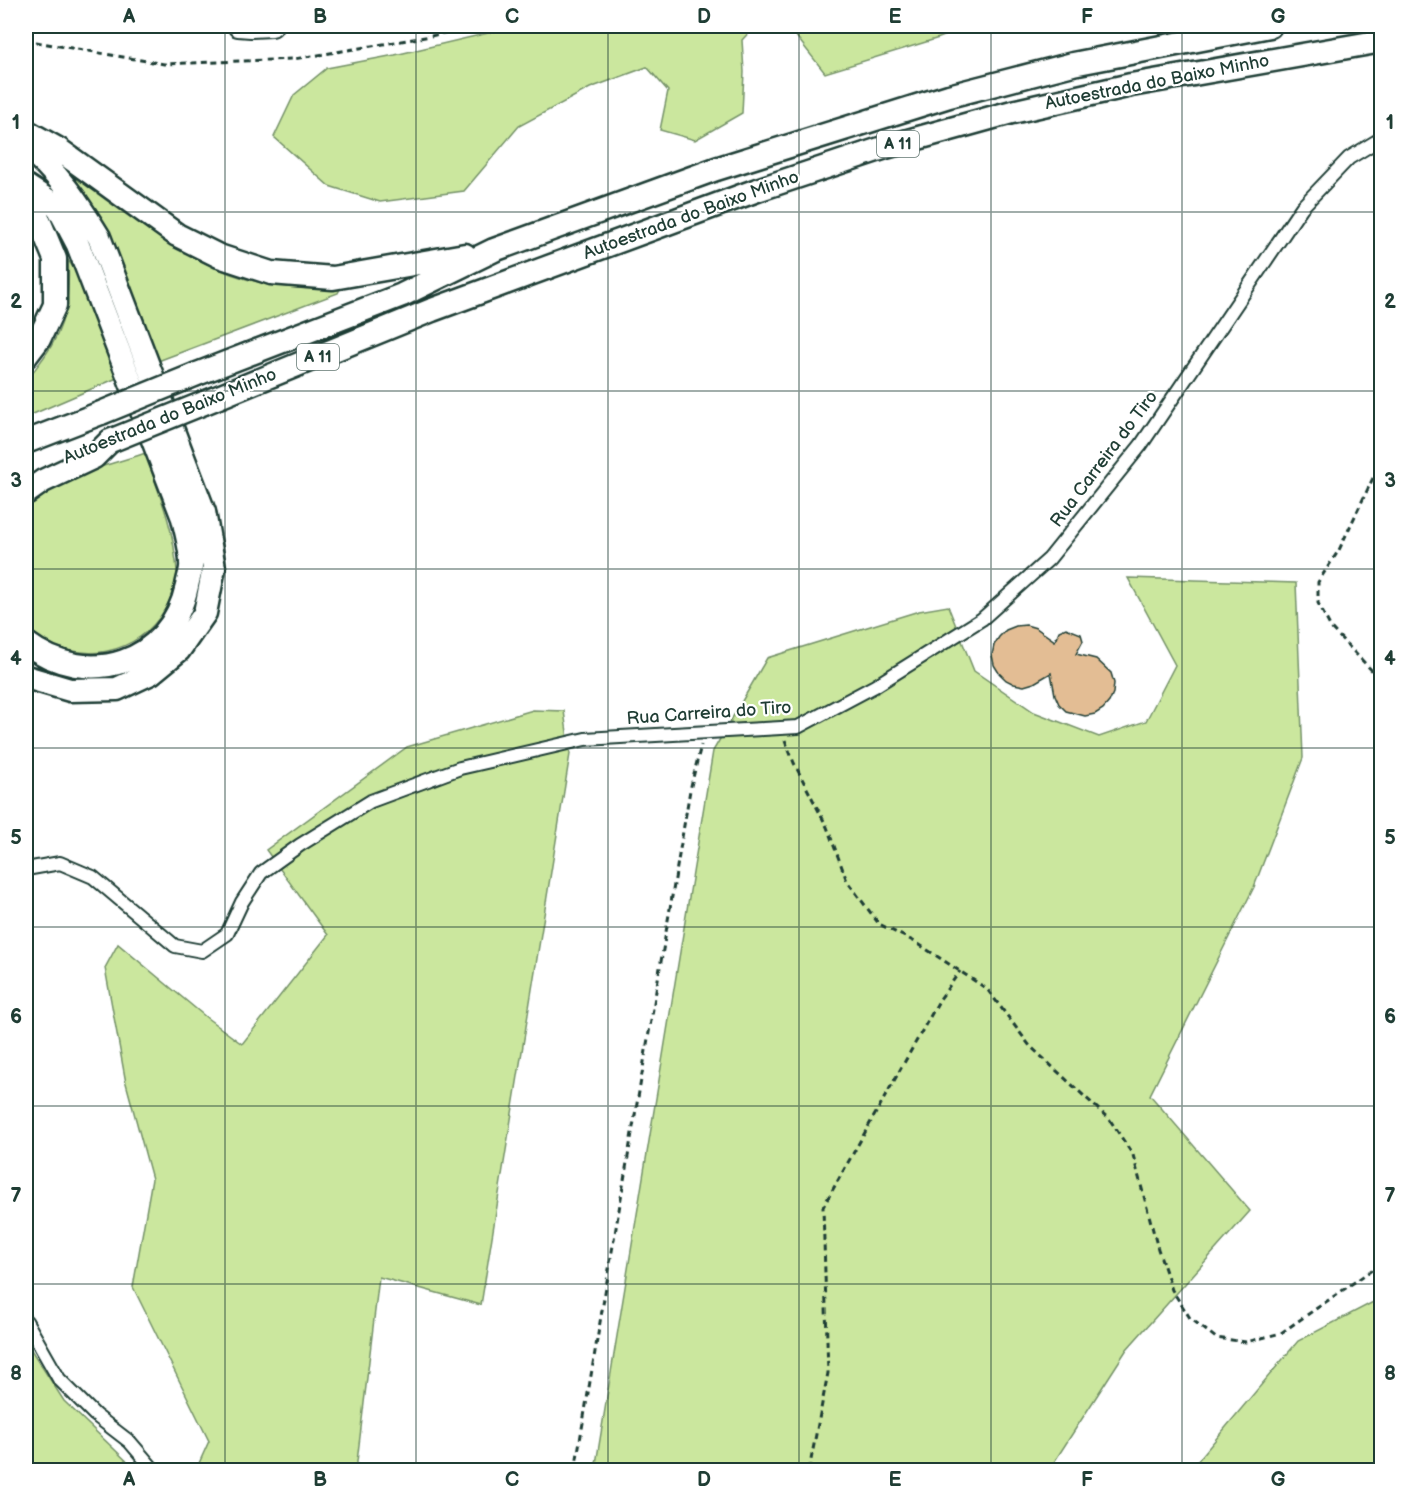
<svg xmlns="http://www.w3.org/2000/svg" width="1407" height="1496" font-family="'Balsamiq Sans',sans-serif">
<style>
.green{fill:#cbe79e;stroke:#759269;stroke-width:1.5}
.building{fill:#e3bd94;stroke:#1f3d34;stroke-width:1.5}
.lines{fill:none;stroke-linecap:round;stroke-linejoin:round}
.street-casing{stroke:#1f3d34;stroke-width:16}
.primary-casing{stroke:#1f3d34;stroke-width:24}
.highway-casing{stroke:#1f3d34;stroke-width:27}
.path{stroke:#1f3d34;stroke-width:3;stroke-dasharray:6 4.5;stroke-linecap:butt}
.street{stroke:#fff;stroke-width:12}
.primary{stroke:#fff;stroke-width:20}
.highway{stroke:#fff;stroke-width:22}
.highway-bridge-casing{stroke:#1f3d34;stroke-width:27;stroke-linecap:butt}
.highway-bridge{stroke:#fff;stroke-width:22}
.grid{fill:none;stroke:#1f3d34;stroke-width:1.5;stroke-opacity:0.55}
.labels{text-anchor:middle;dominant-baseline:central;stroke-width:4.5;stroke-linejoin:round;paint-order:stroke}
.shield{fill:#fff;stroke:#627771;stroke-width:1.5}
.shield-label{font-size:16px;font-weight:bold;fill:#1f3d34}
.street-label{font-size:18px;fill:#1f3d34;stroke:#fff}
.neatline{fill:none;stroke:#1f3d34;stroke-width:2}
.grid-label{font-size:20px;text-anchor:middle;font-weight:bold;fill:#1f3d34}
</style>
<rect width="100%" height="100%" fill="#fff"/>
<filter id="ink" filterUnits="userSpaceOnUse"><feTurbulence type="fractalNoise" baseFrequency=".0167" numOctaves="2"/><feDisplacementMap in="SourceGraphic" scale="12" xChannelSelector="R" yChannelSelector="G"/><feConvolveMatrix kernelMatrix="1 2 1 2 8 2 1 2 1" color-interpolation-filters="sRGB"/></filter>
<g filter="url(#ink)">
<path class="green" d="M 518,26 L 755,26 L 742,40 L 744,72 L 742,113 L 695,140 L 660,130 L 668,91 L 647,67 L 590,88 L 519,126 L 464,191 L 380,202 L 329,186 L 274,137 L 294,95 L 327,68 L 395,55 Z
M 788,26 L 970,26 L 939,38 L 825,73 Z
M 71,175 C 122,210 173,253 231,274 C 266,287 304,290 340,289 L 338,293 L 158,361 L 95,212 Z
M 68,260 C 90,289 104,343 117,378 L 26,417 L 26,379 C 33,373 38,365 44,357 C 66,327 70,296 68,260 Z
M 146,453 C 156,488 171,519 175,555 C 176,561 177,568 177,573 C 170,628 121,663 68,650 C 52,647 35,638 26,625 L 26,510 C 52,476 106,466 146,453 Z
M 1128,578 L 1296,583 L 1303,758 L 1254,887 L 1150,1095 L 1250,1211 L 1127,1349 L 1049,1470 L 595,1470 L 713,751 L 767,658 L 919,611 L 948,606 L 974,671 L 1034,712 L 1099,737 L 1146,721 L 1175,665 Z
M 533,710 L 564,711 L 570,754 L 481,1305 L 379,1277 L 356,1470 L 196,1470 L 209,1441 L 133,1287 L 152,1179 L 126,1083 L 105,968 L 118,944 L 207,1018 L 242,1044 L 328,935 L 266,850 L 407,747 Z
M 1381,1298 L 1381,1470 L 1190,1470 L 1298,1341 Z
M 26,1342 L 64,1401 L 136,1470 L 26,1470 Z"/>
<path class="building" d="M 1026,625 L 1036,628 L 1055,641 L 1059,631 L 1066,628 L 1081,634 L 1083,641 L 1076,654 L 1096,659 L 1111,673 L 1114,683 L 1113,693 L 1109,702 L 1103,709 L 1095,714 L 1085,716 L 1066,711 L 1059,704 L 1055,695 L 1051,673 L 1034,683 L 1024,686 L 1014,684 L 1006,680 L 999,673 L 994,665 L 992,655 L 994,645 L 999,637 L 1006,630 L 1016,626 Z"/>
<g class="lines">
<g class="street-casing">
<path id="street" d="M 26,869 L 60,863 L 93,877 L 175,946 L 202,951 L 227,934 L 242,902 L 261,873 L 300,845 L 371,801 L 460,768 L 585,739 L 798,727 L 875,686 L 982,619 L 1049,559 L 1141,445 L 1302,207 L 1349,158 L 1382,138
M 26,1321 L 59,1379 L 95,1415 L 130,1442 L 154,1470"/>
</g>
<g class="primary-casing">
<path id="primary" d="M 238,26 L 251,27 L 272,26"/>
</g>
<g class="highway-casing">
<path id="highway" d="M 26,131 L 58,149 L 177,235 L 219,256 L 271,273 L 333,278 L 465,255
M 26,147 C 57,171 78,203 99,237 L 204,512 L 214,568 L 205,613 L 179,650 L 151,673 L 117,689 L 70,690 L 26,677
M 26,186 L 58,207 L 78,245 L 183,518 C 186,532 191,549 191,563 C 192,570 188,579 187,586 C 170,664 88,690 26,643
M 26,189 L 55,259 L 55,305 L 39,339 L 26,356
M 197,374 L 402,295 L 494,250 L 716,169 L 949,96 L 1073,64 L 1270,26
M 204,403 L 432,310 L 760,189 L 886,147 L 1012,112 L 1131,85 L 1382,41
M 26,442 L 101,413
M 26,493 L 43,481 L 94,457 L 110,441"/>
</g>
<path class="path" d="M 26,38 L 36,42 L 164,64 L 294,59 L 431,36 L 473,26
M 1382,459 L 1339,550 L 1318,582 L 1318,603 L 1331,628 L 1382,681
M 785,740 L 794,763 L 827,827 L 847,881 L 879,924 L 917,943 L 987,989 L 1030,1046 L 1110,1120 L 1133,1155 L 1158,1249 L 1172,1290 L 1190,1318 L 1216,1338 L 1246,1342 L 1281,1333 L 1382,1263
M 575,1470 L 690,790 L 701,745
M 809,1470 L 828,1373 L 823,1207 L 940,999 L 960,971"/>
<use href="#street" class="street"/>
<use href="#primary" class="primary"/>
<use href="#highway" class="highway"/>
<g class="highway-bridge-casing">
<path id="highway-bridge" d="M 101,413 L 197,374
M 110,441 L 204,403"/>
</g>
<use href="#highway-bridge" class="highway-bridge"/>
</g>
</g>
<path class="grid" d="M 225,26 L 225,1470M 416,26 L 416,1470M 608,26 L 608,1470M 799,26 L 799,1470M 991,26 L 991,1470M 1182,26 L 1182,1470M 26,212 L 1382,212M 26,391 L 1382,391M 26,569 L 1382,569M 26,748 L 1382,748M 26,927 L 1382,927M 26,1106 L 1382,1106M 26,1284 L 1382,1284"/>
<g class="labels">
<g class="shield">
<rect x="877" y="131" width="42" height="26" rx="4.5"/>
<rect x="297" y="344" width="42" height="26" rx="4.5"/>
</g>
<g class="shield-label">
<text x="898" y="144">A 11</text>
<text x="318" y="357">A 11</text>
</g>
<g class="street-label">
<text transform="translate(1157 82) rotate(-11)">Autoestrada do Baixo Minho</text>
<text transform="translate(691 215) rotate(-20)">Autoestrada do Baixo Minho</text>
<text transform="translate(170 416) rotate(-22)">Autoestrada do Baixo Minho</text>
<text transform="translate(1104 459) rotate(-53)">Rua Carreira do Tiro</text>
<text transform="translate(709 713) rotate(-4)">Rua Carreira do Tiro</text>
</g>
</g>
<rect width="1407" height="1496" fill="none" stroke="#fff" stroke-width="66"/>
<rect x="33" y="33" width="1341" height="1430" class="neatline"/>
<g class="grid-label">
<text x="129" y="23">A</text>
<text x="320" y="23">B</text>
<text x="512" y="23">C</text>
<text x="704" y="23">D</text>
<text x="895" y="23">E</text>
<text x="1087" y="23">F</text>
<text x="1278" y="23">G</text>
<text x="16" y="129">1</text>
<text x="1390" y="129">1</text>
<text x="16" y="308">2</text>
<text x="1390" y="308">2</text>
<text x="16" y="487">3</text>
<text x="1390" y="487">3</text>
<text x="16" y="665">4</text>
<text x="1390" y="665">4</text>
<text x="16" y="844">5</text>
<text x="1390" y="844">5</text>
<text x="16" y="1023">6</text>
<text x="1390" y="1023">6</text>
<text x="16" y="1202">7</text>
<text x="1390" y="1202">7</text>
<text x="16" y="1380">8</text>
<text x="1390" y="1380">8</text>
<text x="129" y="1486">A</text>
<text x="320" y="1486">B</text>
<text x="512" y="1486">C</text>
<text x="704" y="1486">D</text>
<text x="895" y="1486">E</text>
<text x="1087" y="1486">F</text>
<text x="1278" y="1486">G</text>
</g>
</svg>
